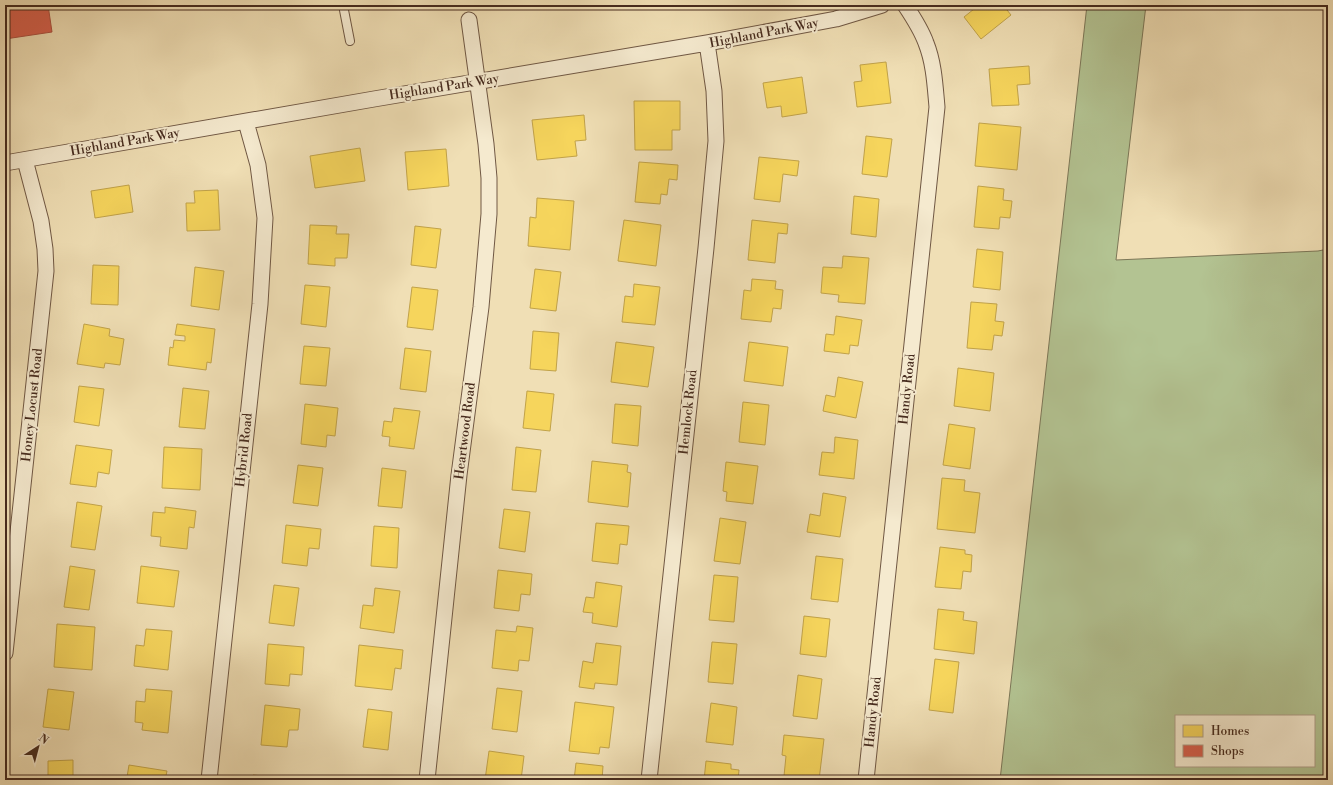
<svg xmlns="http://www.w3.org/2000/svg" width="1333" height="785" font-family="'Libre Bodoni',serif">
<style>
.green{fill:#b3c392;stroke:#7c7758;fill-rule:evenodd}
.homes{fill:#f6d55c;stroke:#c1a249}
.shops{fill:#d6604d;stroke:#ab503f}
.lines{fill:none;stroke-linecap:round;stroke-linejoin:round}
.lane-casing{stroke:#705844;stroke-width:10}
.street-casing{stroke:#705844;stroke-width:17}
.lane{stroke:#f5eacf;stroke-width:8}
.street{stroke:#f5eacf;stroke-width:15}
.labels{text-anchor:middle;dominant-baseline:central;stroke-width:4;stroke-linejoin:round;paint-order:stroke}
.street-label{font-size:13px;fill:#462b1e;stroke:#f5eacf}
</style>
<rect width="100%" height="100%" fill="#f0dfb5"/>
<filter id="stains"><feTurbulence type="fractalNoise" baseFrequency=".005" numOctaves="4"/><feColorMatrix values="0 0 0 0 .2 0 0 0 0 .09 0 0 0 0 .02 0 0 0 .5 -.17"/></filter>
<radialGradient id="worn" r=".72"><stop offset=".6" stop-color="#630" stop-opacity="0"/><stop offset="1" stop-color="#630" stop-opacity=".3"/></radialGradient>
<path class="green" d="M 1087,5 L 1146,5 L 1116,260 L 1318,251 L 1328,249 L 1328,780 L 1000,780 ZM 1176,716 L 1314,716 L 1314,766 L 1176,766 Z"/>
<path class="homes" d="M 979,5 L 1003,5 L 1011,15 L 981,39 L 964,17 Z
M 886,62 L 891,103 L 857,107 L 854,82 L 862,81 L 860,65 Z
M 1029,66 L 1030,84 L 1017,85 L 1019,105 L 992,106 L 989,69 Z
M 802,77 L 807,113 L 782,117 L 781,106 L 767,108 L 763,83 Z
M 634,101 L 680,101 L 680,130 L 672,130 L 672,150 L 635,150 Z
M 584,115 L 586,140 L 575,141 L 577,156 L 537,160 L 532,120 Z
M 979,123 L 1021,127 L 1017,170 L 975,166 Z
M 866,136 L 892,139 L 887,177 L 862,174 Z
M 360,148 L 365,181 L 315,188 L 310,156 Z
M 446,149 L 449,186 L 408,190 L 405,152 Z
M 759,157 L 799,161 L 797,176 L 783,174 L 780,202 L 754,199 Z
M 639,162 L 678,165 L 677,180 L 669,179 L 667,195 L 661,194 L 660,204 L 635,202 Z
M 129,185 L 133,212 L 95,218 L 91,191 Z
M 978,186 L 1004,189 L 1003,200 L 1012,201 L 1010,218 L 1000,217 L 999,229 L 974,227 Z
M 218,190 L 220,230 L 187,231 L 186,203 L 195,203 L 194,191 Z
M 854,196 L 879,199 L 876,237 L 851,234 Z
M 537,198 L 574,201 L 570,250 L 528,246 L 530,217 L 536,218 Z
M 624,220 L 661,225 L 656,266 L 618,261 Z
M 752,220 L 788,224 L 787,234 L 778,233 L 775,263 L 748,260 Z
M 310,225 L 337,226 L 336,234 L 349,234 L 347,258 L 335,258 L 335,266 L 308,264 Z
M 415,226 L 441,229 L 436,268 L 411,265 Z
M 977,249 L 1003,252 L 1000,290 L 973,287 Z
M 843,256 L 869,258 L 865,304 L 838,302 L 839,295 L 821,293 L 823,267 L 842,268 Z
M 93,265 L 119,266 L 118,305 L 91,304 Z
M 195,267 L 224,271 L 219,310 L 191,306 Z
M 535,269 L 561,272 L 556,311 L 530,308 Z
M 752,279 L 776,281 L 775,289 L 783,290 L 781,309 L 773,308 L 771,322 L 741,319 L 744,290 L 751,291 Z
M 634,284 L 660,287 L 655,325 L 622,322 L 625,296 L 633,297 Z
M 305,285 L 330,287 L 326,327 L 301,324 Z
M 412,287 L 438,290 L 433,330 L 407,327 Z
M 971,302 L 997,304 L 995,321 L 1004,322 L 1002,336 L 994,335 L 992,350 L 967,348 Z
M 836,316 L 862,320 L 858,346 L 850,345 L 849,354 L 824,351 L 826,334 L 834,335 Z
M 84,324 L 110,329 L 109,336 L 124,339 L 120,365 L 105,363 L 104,368 L 77,364 Z
M 177,324 L 215,329 L 211,363 L 207,362 L 206,370 L 168,365 L 170,347 L 173,348 L 174,340 L 185,341 L 185,336 L 175,335 Z
M 533,331 L 559,333 L 556,371 L 530,369 Z
M 616,342 L 654,347 L 648,387 L 611,382 Z
M 749,342 L 788,347 L 783,386 L 744,381 Z
M 304,346 L 330,348 L 326,386 L 300,384 Z
M 405,348 L 431,351 L 426,392 L 400,389 Z
M 958,368 L 994,373 L 990,411 L 954,406 Z
M 838,377 L 863,382 L 856,418 L 823,411 L 826,395 L 835,397 Z
M 79,386 L 104,389 L 99,426 L 74,422 Z
M 183,388 L 209,391 L 205,429 L 179,427 Z
M 527,391 L 554,394 L 550,431 L 523,428 Z
M 743,402 L 769,405 L 765,445 L 739,442 Z
M 305,404 L 338,408 L 335,436 L 327,435 L 326,447 L 301,444 Z
M 615,404 L 641,406 L 638,446 L 612,443 Z
M 394,408 L 420,411 L 414,449 L 389,446 L 390,437 L 382,436 L 384,421 L 392,422 Z
M 949,424 L 975,428 L 970,469 L 943,465 Z
M 835,437 L 858,440 L 854,479 L 819,475 L 822,452 L 834,453 Z
M 76,445 L 112,450 L 109,474 L 98,472 L 96,487 L 70,484 Z
M 164,447 L 202,449 L 200,490 L 162,488 Z
M 516,447 L 541,450 L 536,492 L 512,490 Z
M 592,461 L 628,465 L 627,472 L 631,473 L 628,507 L 588,502 Z
M 726,462 L 758,466 L 753,504 L 726,501 L 727,492 L 723,491 Z
M 298,465 L 323,468 L 318,506 L 293,503 Z
M 382,468 L 406,471 L 402,508 L 378,506 Z
M 942,478 L 965,480 L 964,491 L 980,493 L 975,533 L 937,529 Z
M 823,493 L 846,497 L 840,537 L 807,532 L 810,514 L 820,516 Z
M 77,502 L 102,506 L 95,550 L 71,547 Z
M 165,507 L 196,511 L 194,528 L 189,527 L 187,549 L 160,546 L 161,537 L 151,536 L 153,512 L 165,513 Z
M 504,509 L 530,512 L 525,552 L 499,548 Z
M 720,518 L 746,522 L 740,564 L 714,561 Z
M 596,523 L 629,526 L 627,545 L 620,544 L 618,564 L 592,561 Z
M 286,525 L 321,529 L 319,549 L 309,548 L 307,566 L 282,563 Z
M 374,526 L 399,528 L 397,568 L 371,566 Z
M 940,547 L 965,550 L 965,554 L 972,555 L 971,572 L 963,571 L 961,589 L 935,587 Z
M 816,556 L 843,559 L 838,602 L 811,599 Z
M 70,566 L 95,570 L 89,610 L 64,607 Z
M 141,566 L 179,571 L 174,607 L 137,603 Z
M 498,570 L 532,574 L 530,595 L 521,594 L 519,611 L 494,608 Z
M 714,575 L 738,577 L 734,622 L 709,620 Z
M 596,582 L 622,586 L 617,627 L 592,623 L 593,613 L 583,612 L 586,597 L 594,598 Z
M 274,585 L 299,588 L 294,626 L 269,623 Z
M 375,588 L 400,591 L 394,633 L 360,628 L 363,605 L 373,606 Z
M 938,609 L 964,612 L 963,620 L 977,622 L 974,654 L 934,649 Z
M 804,616 L 830,619 L 826,657 L 800,654 Z
M 57,624 L 95,627 L 92,670 L 54,667 Z
M 517,626 L 533,628 L 529,661 L 519,660 L 518,671 L 492,668 L 496,630 L 516,632 Z
M 146,629 L 172,631 L 168,670 L 134,666 L 136,645 L 144,646 Z
M 712,642 L 737,644 L 733,684 L 708,682 Z
M 596,643 L 621,646 L 617,685 L 595,683 L 594,689 L 579,687 L 583,661 L 593,663 Z
M 268,644 L 304,647 L 302,675 L 290,674 L 289,686 L 265,684 Z
M 359,645 L 403,650 L 401,669 L 395,668 L 392,690 L 355,686 Z
M 935,659 L 959,662 L 953,713 L 929,710 Z
M 798,675 L 822,679 L 817,719 L 793,716 Z
M 497,688 L 522,691 L 517,732 L 492,729 Z
M 48,689 L 74,692 L 69,730 L 43,727 Z
M 146,689 L 172,691 L 168,733 L 142,730 L 143,723 L 135,722 L 136,701 L 145,702 Z
M 575,702 L 614,707 L 609,748 L 600,747 L 599,754 L 569,751 Z
M 711,703 L 737,707 L 733,745 L 706,742 Z
M 265,705 L 300,709 L 298,730 L 289,730 L 287,747 L 261,745 Z
M 368,709 L 392,712 L 388,750 L 363,747 Z
M 784,735 L 824,739 L 819,780 L 784,776 L 786,756 L 782,755 Z
M 489,751 L 524,756 L 521,780 L 512,779 L 511,780 L 485,780 Z
M 73,760 L 73,780 L 48,780 L 48,761 Z
M 706,761 L 731,764 L 731,769 L 739,770 L 738,780 L 704,780 Z
M 576,763 L 603,766 L 602,780 L 574,780 Z
M 129,765 L 167,771 L 165,780 L 116,780 L 117,776 L 127,777 Z
M 253,775 L 294,779 L 294,780 L 253,780 Z"/>
<path class="shops" d="M 5,5 L 48,5 L 52,32 L 5,39 Z"/>
<g class="lines">
<g class="lane-casing">
<path id="lane" d="M 343,5 L 350,41"/>
</g>
<g class="street-casing">
<path id="street" d="M 5,163 L 374,99 L 707,43 L 836,19 L 882,5
M 5,653 L 46,271 L 45,249 L 41,221 L 25,160
M 209,780 L 260,304 L 265,218 L 258,165 L 246,122
M 427,780 L 459,475 L 481,307 L 489,214 L 489,178 L 486,144 L 469,20
M 649,780 L 706,248 L 716,141 L 714,91 L 707,43
M 866,780 L 937,107 C 935,85 934,63 926,43 C 921,29 913,17 905,5"/>
</g>
<use href="#lane" class="lane"/>
<use href="#street" class="street"/>
</g>
<g class="labels">
<g class="street-label">
<text transform="translate(764 33) rotate(-11)">Highland Park Way</text>
<text transform="translate(444 87) rotate(-9)">Highland Park Way</text>
<text transform="translate(125 142) rotate(-10)">Highland Park Way</text>
<text transform="translate(907 389) rotate(-84)">Handy Road</text>
<text transform="translate(32 405) rotate(-84)">Honey Locust Road</text>
<text transform="translate(688 412) rotate(-84)">Hemlock Road</text>
<text transform="translate(465 431) rotate(-83)">Heartwood Road</text>
<text transform="translate(244 450) rotate(-84)">Hybrid Road</text>
<text transform="translate(873 712) rotate(-84)">Handy Road</text>
</g>
</g>
<rect width="1333" height="785" fill="none" stroke="#f0dfb5" stroke-width="20"/>
<rect x="6" y="6" width="1321" height="773" fill="none" stroke="#462b1e" stroke-width="2"/>
<rect x="10" y="10" width="1313" height="765" fill="none" stroke="#462b1e"/>
<rect x="1175" y="715" width="140" height="52" fill="#f5eacf" stroke="#af9e88"/>
<rect x="1183" y="725" width="20" height="12" fill="#f6d55c" stroke="#af9e88"/>
<text x="1211" y="735" font-size="12" fill="#462b1e">Homes</text>
<rect x="1183" y="745" width="20" height="12" fill="#d6604d" stroke="#af9e88"/>
<text x="1211" y="755" font-size="12" fill="#462b1e">Shops</text>
<g transform="translate(38 747) rotate(36)" stroke="#f5eacf" stroke-width="3" paint-order="stroke">
<path d="M0-3L7 15L0 10L-7 15Z" fill="#462b1e"/>
<text y="-6" font-size="11" font-weight="bold" text-anchor="middle" fill="#462b1e">N</text>
</g>
<rect width="100%" height="100%" filter="url(#stains)"/>
<rect width="100%" height="100%" fill="url(#worn)"/>
</svg>
